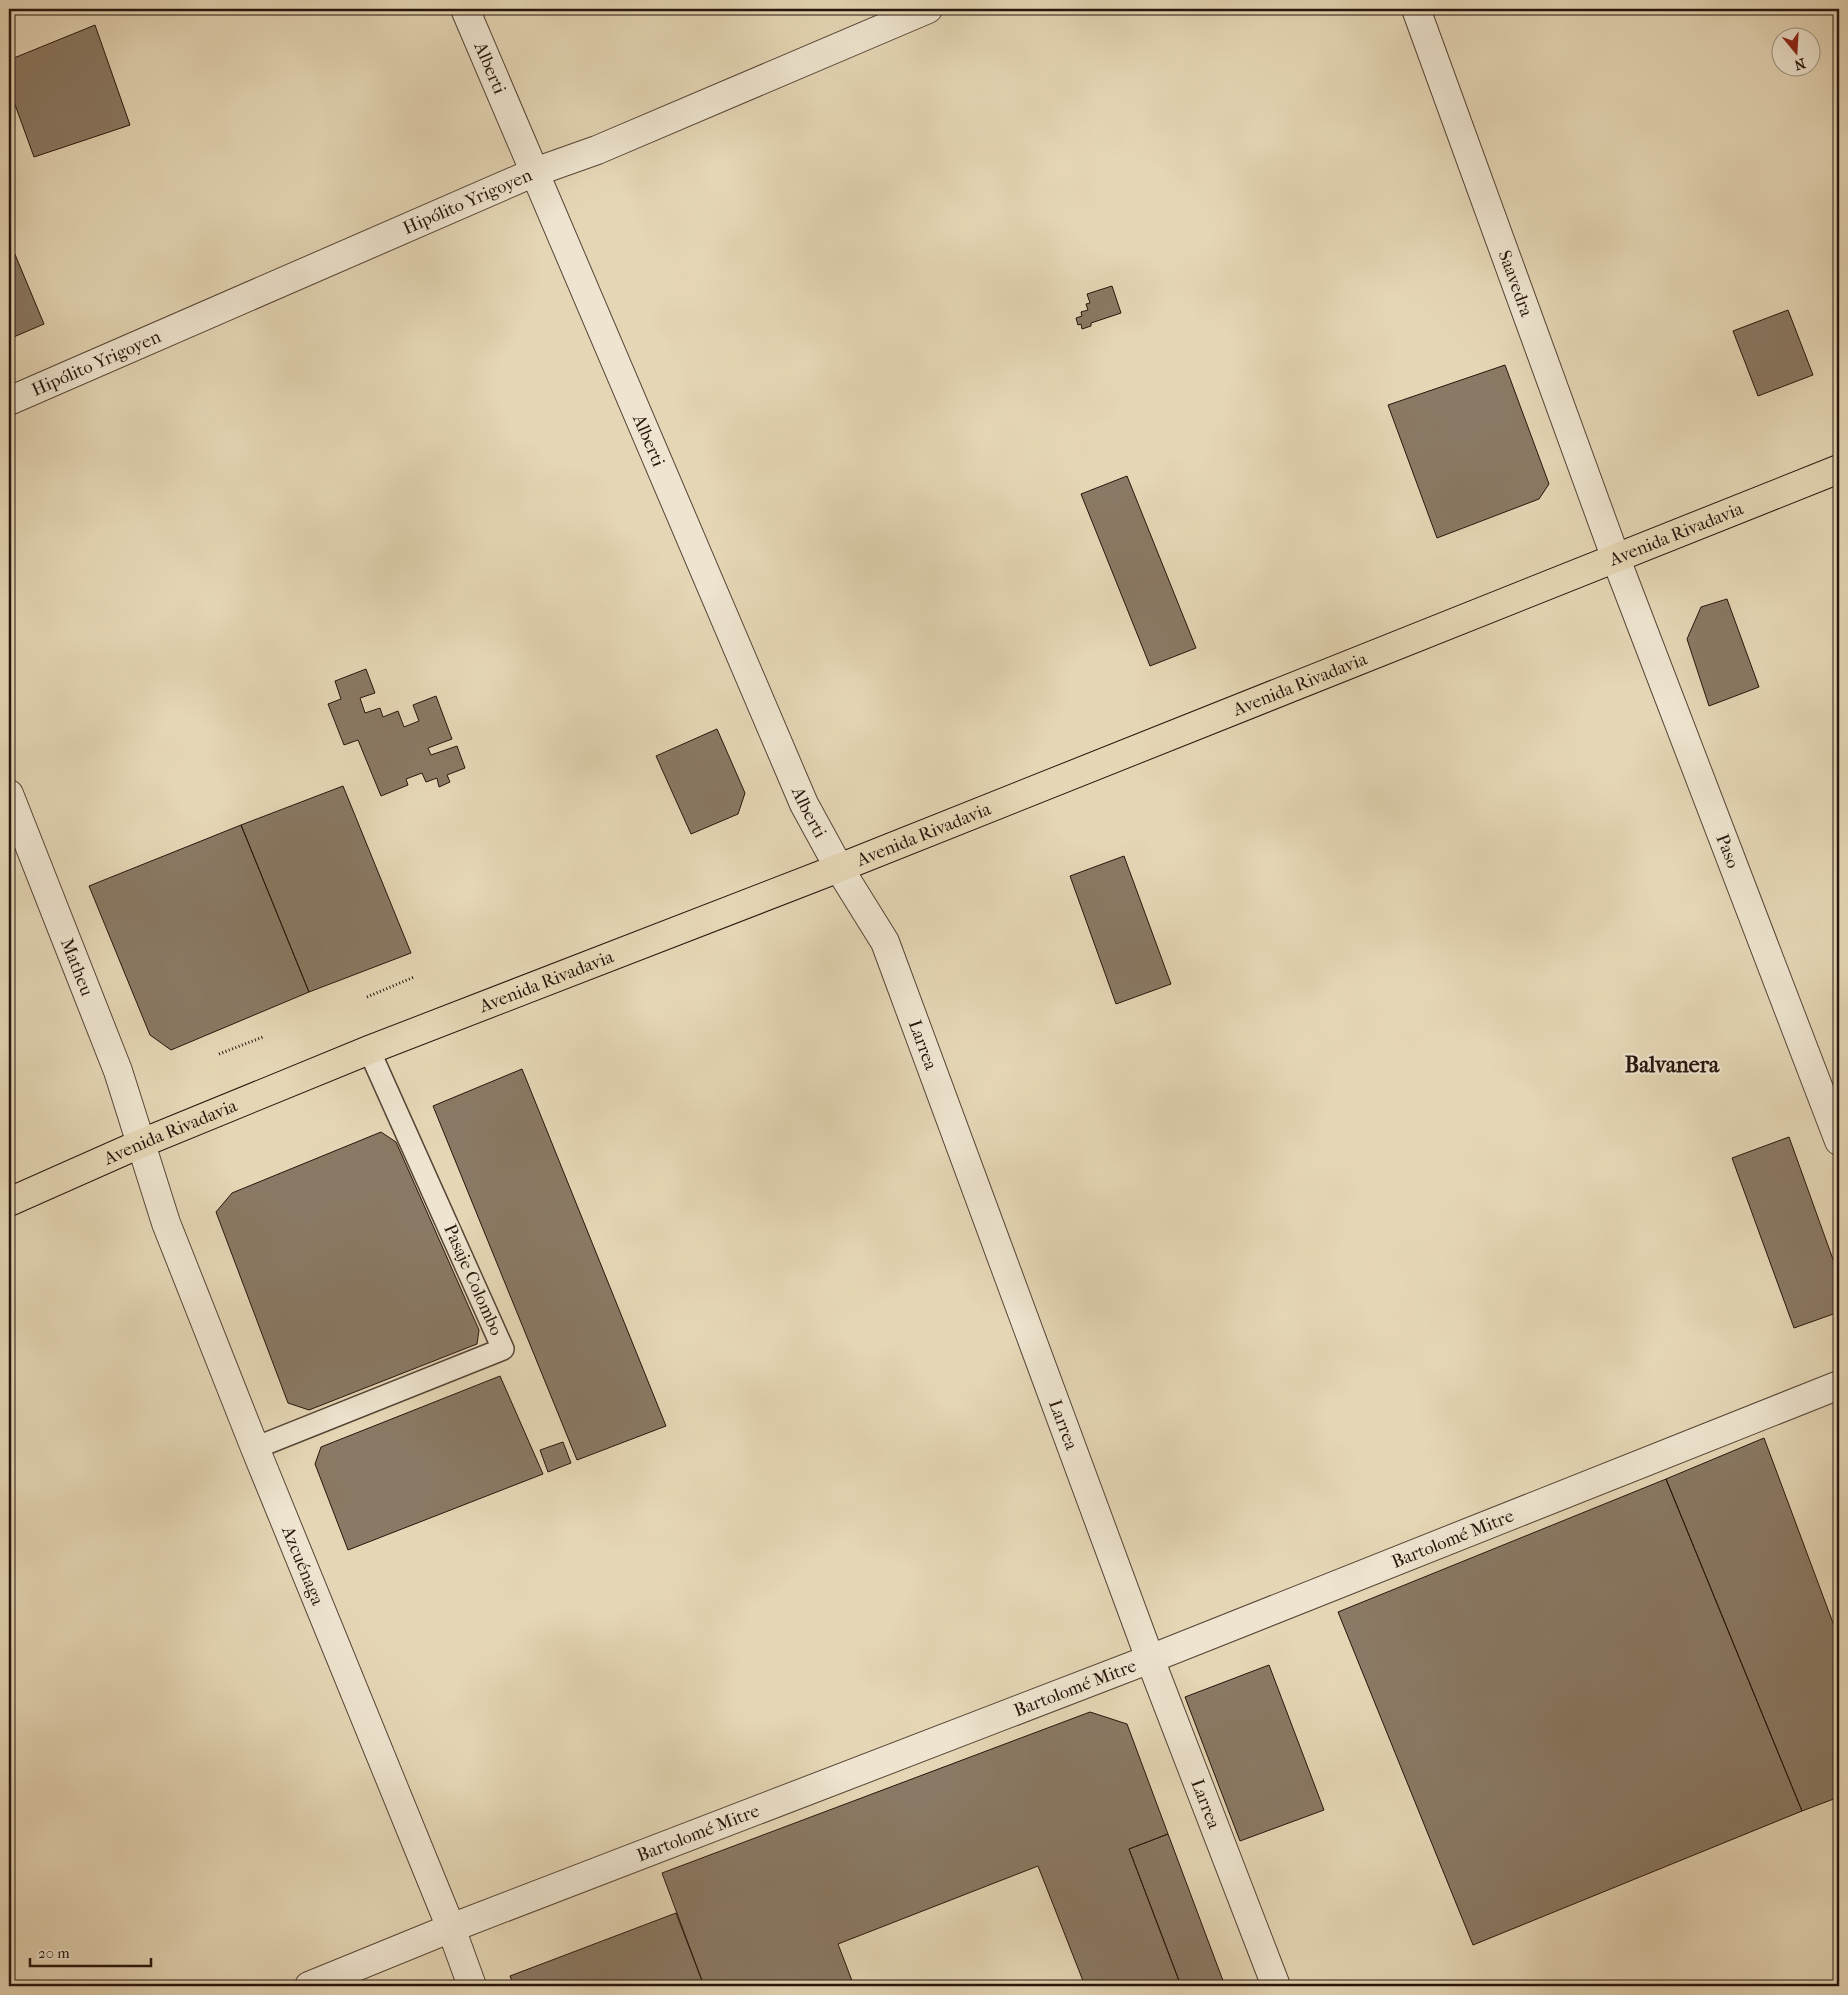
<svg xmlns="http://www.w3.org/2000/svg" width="1848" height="1995" font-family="'IM FELL French Canon',serif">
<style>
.building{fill:#8a7964;stroke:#27150c}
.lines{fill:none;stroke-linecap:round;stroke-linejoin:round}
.service-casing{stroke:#564536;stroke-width:24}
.minor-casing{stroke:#564536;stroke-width:30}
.primary-casing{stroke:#27150c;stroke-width:30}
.path{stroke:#27150c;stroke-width:3;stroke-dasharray:1 2.5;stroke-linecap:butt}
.service{stroke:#eee4cf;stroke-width:21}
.minor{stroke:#eee4cf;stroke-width:28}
.primary{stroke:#e5d6b5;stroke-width:28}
.labels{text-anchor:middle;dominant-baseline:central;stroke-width:4.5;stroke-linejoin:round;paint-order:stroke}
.street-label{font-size:18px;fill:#27150c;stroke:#eee4cf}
.district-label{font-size:22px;font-weight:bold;fill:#27150c;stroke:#eee4cf}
</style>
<rect width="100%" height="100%" fill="#e5d6b5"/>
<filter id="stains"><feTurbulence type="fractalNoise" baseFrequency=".004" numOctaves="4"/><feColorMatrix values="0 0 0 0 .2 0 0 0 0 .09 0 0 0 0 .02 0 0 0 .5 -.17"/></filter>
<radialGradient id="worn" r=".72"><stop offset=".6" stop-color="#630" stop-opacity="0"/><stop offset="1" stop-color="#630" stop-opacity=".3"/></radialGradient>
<path class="building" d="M 95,25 L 130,125 L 34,157 L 9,88 L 9,60 Z
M 9,240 L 44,324 L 9,339 Z
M 1112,286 L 1121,313 L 1091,323 L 1091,326 L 1082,329 L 1081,324 L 1078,325 L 1076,318 L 1082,316 L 1081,312 L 1088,310 L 1086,304 L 1090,303 L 1087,294 Z
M 1788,310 L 1813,375 L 1758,396 L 1733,331 Z
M 1505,365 L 1549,484 L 1539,499 L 1437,538 L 1388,405 Z
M 1127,476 L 1196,648 L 1150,666 L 1081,494 Z
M 1727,599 L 1759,687 L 1709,706 L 1687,639 L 1701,607 Z
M 366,669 L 375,693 L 360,698 L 365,713 L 380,708 L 383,717 L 398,711 L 404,727 L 419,721 L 413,705 L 436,696 L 452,739 L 428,748 L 431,755 L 457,746 L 465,768 L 447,775 L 450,782 L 439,787 L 437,778 L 426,782 L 422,773 L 406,779 L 408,785 L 381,796 L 358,740 L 344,745 L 328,704 L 341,699 L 335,681 Z
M 717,729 L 745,793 L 738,814 L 691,834 L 656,756 Z
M 343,786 L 411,953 L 309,992 L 241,825 Z
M 241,825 L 309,992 L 171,1050 L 150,1035 L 89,886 Z
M 1124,856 L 1171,984 L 1116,1004 L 1070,876 Z
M 522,1069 L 666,1426 L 577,1460 L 433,1106 Z
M 381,1132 L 396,1142 L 479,1330 L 477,1344 L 309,1410 L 288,1403 L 216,1212 L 232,1193 Z
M 1789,1137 L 1839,1276 L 1839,1312 L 1794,1328 L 1732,1158 Z
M 500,1376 L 543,1474 L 348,1550 L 315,1464 L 321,1447 Z
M 1764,1438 L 1839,1639 L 1839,1797 L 1802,1811 L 1666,1479 Z
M 563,1442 L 571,1463 L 548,1472 L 540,1450 Z
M 1666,1479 L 1802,1811 L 1473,1945 L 1338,1612 Z
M 1269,1665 L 1324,1810 L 1240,1841 L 1185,1697 Z
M 1090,1712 L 1127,1724 L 1168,1834 L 1129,1849 L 1181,1986 L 1085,1986 L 1038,1866 L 838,1944 L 854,1986 L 743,1986 L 740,1980 L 724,1986 L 704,1986 L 662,1873 Z
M 1168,1834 L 1225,1986 L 1181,1986 L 1129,1849 Z
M 676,1913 L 704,1986 L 514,1986 L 510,1976 Z"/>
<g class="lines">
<g class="service-casing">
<path id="service" d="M 255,1448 L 503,1349 L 369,1050"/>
</g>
<g class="minor-casing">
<g id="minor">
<path id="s1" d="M 465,9 L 804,804 L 839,868 L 885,942 L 1150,1659 L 1276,1986"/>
<path id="s2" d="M 1416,9 L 1616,559 L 1839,1141"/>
<path id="s3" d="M 9,401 L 535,172 L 597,150 L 928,9"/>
<path id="s4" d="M 9,794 L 118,1071 L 166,1223 L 255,1448 L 451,1928 L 472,1986"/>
<path id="s5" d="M 309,1986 L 451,1928 L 1150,1659 L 1839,1385"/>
</g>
</g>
<g class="primary-casing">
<g id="primary">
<path id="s6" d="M 9,1202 L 142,1143 L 369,1050 L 839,868 L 1839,469"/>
</g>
</g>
<path class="path" d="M 367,997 L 414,977
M 219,1054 L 263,1037"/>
<use href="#service" class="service"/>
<use href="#minor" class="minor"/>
<use href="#primary" class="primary"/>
</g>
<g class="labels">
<g class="street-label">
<text stroke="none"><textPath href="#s1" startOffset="64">Alberti</textPath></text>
<text stroke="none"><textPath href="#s3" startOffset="500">Hipólito Yrigoyen</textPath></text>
<text stroke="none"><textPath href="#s2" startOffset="292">Saavedra</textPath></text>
<text stroke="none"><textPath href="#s3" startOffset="95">Hipólito Yrigoyen</textPath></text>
<text stroke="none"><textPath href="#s1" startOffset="469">Alberti</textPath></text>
<text stroke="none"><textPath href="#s6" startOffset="1796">Avenida Rivadavia</textPath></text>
<text stroke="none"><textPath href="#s6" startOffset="1391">Avenida Rivadavia</textPath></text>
<text stroke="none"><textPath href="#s1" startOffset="874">Alberti</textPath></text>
<text stroke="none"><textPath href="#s6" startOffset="986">Avenida Rivadavia</textPath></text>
<text stroke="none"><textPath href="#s2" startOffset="898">Paso</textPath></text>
<text stroke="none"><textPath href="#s4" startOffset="186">Matheu</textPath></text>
<text stroke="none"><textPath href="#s6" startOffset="581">Avenida Rivadavia</textPath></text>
<text stroke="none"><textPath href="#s1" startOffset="1134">Larrea</textPath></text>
<text stroke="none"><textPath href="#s6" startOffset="176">Avenida Rivadavia</textPath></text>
<text transform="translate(473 1280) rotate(66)">Pasaje Colombo</text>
<text stroke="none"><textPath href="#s1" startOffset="1539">Larrea</textPath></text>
<text stroke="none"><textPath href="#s5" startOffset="1228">Bartolomé Mitre</textPath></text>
<text stroke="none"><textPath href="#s4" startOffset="826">Azcuénaga</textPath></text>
<text stroke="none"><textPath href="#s5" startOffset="822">Bartolomé Mitre</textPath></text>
<text stroke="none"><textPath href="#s1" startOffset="1944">Larrea</textPath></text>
<text stroke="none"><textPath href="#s5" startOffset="418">Bartolomé Mitre</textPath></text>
</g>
<g class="district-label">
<text x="1672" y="1065">Balvanera</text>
</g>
</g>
<rect width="1848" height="1995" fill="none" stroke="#e5d6b5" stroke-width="30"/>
<rect x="10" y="10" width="1828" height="1975" fill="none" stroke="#27150c" stroke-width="2.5"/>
<rect x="15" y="15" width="1818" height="1965" fill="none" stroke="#27150c"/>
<g transform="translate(1796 52) rotate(162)"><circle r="24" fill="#eee4cf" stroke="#9e9181"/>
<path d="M0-4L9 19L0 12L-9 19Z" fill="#8f2418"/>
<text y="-8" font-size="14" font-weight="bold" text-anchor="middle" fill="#27150c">N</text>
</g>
<path d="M30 1958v8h121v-8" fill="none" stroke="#27150c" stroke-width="2.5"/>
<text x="38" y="1958" font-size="15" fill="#27150c" stroke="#eee4cf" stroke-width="4" paint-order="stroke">20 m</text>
<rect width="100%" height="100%" filter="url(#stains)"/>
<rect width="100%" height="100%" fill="url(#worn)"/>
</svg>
